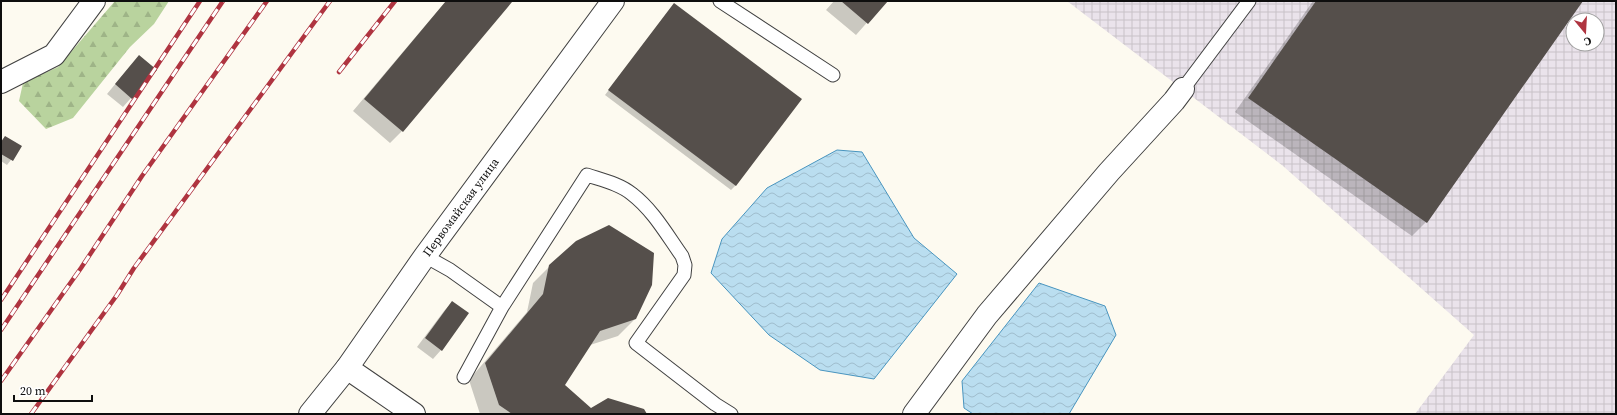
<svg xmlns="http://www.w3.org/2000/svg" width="1617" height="415" font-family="'Source Serif 4',serif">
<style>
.industrial{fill:url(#industrial-grid);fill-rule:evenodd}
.forest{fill:url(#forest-firs)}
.water{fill:url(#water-waves);stroke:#4995bf}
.shadow{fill:#0003}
.building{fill:#554f4b}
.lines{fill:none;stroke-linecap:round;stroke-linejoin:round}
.lane-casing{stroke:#414141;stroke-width:15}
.street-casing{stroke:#414141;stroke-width:24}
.lane{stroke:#fff;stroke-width:13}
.street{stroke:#fff;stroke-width:22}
.rail-casing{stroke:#af3440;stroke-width:4.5}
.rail{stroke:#fff;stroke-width:3;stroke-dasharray:9;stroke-linecap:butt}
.labels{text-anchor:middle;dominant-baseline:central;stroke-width:4;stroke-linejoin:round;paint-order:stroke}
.street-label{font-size:12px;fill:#0e0e0e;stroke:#fff}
</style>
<defs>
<pattern id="industrial-grid" width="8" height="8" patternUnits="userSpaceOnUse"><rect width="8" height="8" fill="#eae3eb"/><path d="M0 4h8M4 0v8" fill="none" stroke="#c8c2c8"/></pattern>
<pattern id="forest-firs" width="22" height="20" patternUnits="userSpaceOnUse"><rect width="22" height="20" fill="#b9d39e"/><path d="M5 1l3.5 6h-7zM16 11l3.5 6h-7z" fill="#9eb487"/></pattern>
<pattern id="water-waves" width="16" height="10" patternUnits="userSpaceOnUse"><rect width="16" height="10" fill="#badef0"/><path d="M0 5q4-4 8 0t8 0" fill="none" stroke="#9fbdcd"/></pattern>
</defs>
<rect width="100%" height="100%" fill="#fdfaf0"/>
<path class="industrial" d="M 1067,1 L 1616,1 L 1616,414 L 1415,414 L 1474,335 L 1283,166 ZM 1573,20 L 1597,20 L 1597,44 L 1573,44 Z"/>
<path class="forest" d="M 115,1 L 169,1 L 154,24 L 130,47 L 73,118 L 46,129 L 19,101 L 23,83 L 58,67 Z"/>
<path class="water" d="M 837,150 L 862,152 L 914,238 L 957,274 L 874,379 L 820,370 L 769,335 L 711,273 L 722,239 L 767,188 Z
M 1039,283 L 1105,306 L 1116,335 L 1069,414 L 973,414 L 964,408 L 962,381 Z"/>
<path class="shadow" d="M 446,1 L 510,2 L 402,131 L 390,143 L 353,111 Z
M 834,1 L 886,1 L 856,35 L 826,10 Z
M 1313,1 L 1582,1 L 1426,222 L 1412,236 L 1235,112 Z
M 674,4 L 736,185 L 731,190 L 605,95 Z
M 131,65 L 131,98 L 123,107 L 107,94 Z
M 5,137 L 21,147 L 7,165 L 1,161 L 1,141 Z
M 550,266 L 635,319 L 618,336 L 590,345 L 563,386 L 591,409 L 646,414 L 480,414 L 469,380 L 527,312 L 533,283 Z
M 452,302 L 441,350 L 433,359 L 417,347 L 444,311 Z"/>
<path class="building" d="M 446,1 L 512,2 L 403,132 L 364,99 Z
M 841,1 L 888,1 L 868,24 Z
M 1316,1 L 1583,1 L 1427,223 L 1248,98 Z
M 674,3 L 802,99 L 736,186 L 608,90 Z
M 139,55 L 157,70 L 132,99 L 115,84 Z
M 5,136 L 22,146 L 13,161 L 1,154 L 1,142 Z
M 609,225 L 654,253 L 652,285 L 636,319 L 600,331 L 565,385 L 591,408 L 608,398 L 644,409 L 647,414 L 512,414 L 499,405 L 485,363 L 543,294 L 549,265 L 576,241 Z
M 452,301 L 469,313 L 442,351 L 425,338 Z"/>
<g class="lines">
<g class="lane-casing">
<path id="lane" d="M 720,1 L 833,75
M 1183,89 L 1249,1
M 425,256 L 450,270 L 502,307
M 464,377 L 502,307 L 587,175 C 602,180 620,184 632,194 C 653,210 667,235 682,256 L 685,265 L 684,275 L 636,343 L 715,404 L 731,414"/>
</g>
<g class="street-casing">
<g id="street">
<path d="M 1,82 L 54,55 L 94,1"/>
<path d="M 347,368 L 414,414"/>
<path id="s1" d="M 310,414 L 347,368 L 425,256 L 613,1"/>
<path d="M 914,414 L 987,315 L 1109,172 L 1174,101 L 1183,89"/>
</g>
</g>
<use href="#lane" class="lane"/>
<use href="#street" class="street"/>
<g class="rail-casing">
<path id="rail" d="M 339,72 L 395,1
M 1,300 L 200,1
M 1,330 L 223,1
M 1,381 L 81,268 L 142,176 L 267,1
M 31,414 L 117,295 L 134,268 L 330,1"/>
</g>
<use href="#rail" class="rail"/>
</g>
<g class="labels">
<g class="street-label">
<text stroke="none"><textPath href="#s1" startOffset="256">Первомайская улица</textPath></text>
</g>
</g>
<rect width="1617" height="415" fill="none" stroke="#0e0e0e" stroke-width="4"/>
<g transform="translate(1585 32) rotate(162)"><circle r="19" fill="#ffffff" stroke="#9f9f9f"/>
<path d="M0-3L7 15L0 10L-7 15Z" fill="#af3440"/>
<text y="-6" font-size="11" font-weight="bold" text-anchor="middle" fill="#0e0e0e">С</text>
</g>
<path d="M14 395v6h78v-6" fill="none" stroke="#0e0e0e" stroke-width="2"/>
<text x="20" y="395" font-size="12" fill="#0e0e0e" stroke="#ffffff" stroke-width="3" paint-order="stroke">20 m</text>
</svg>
